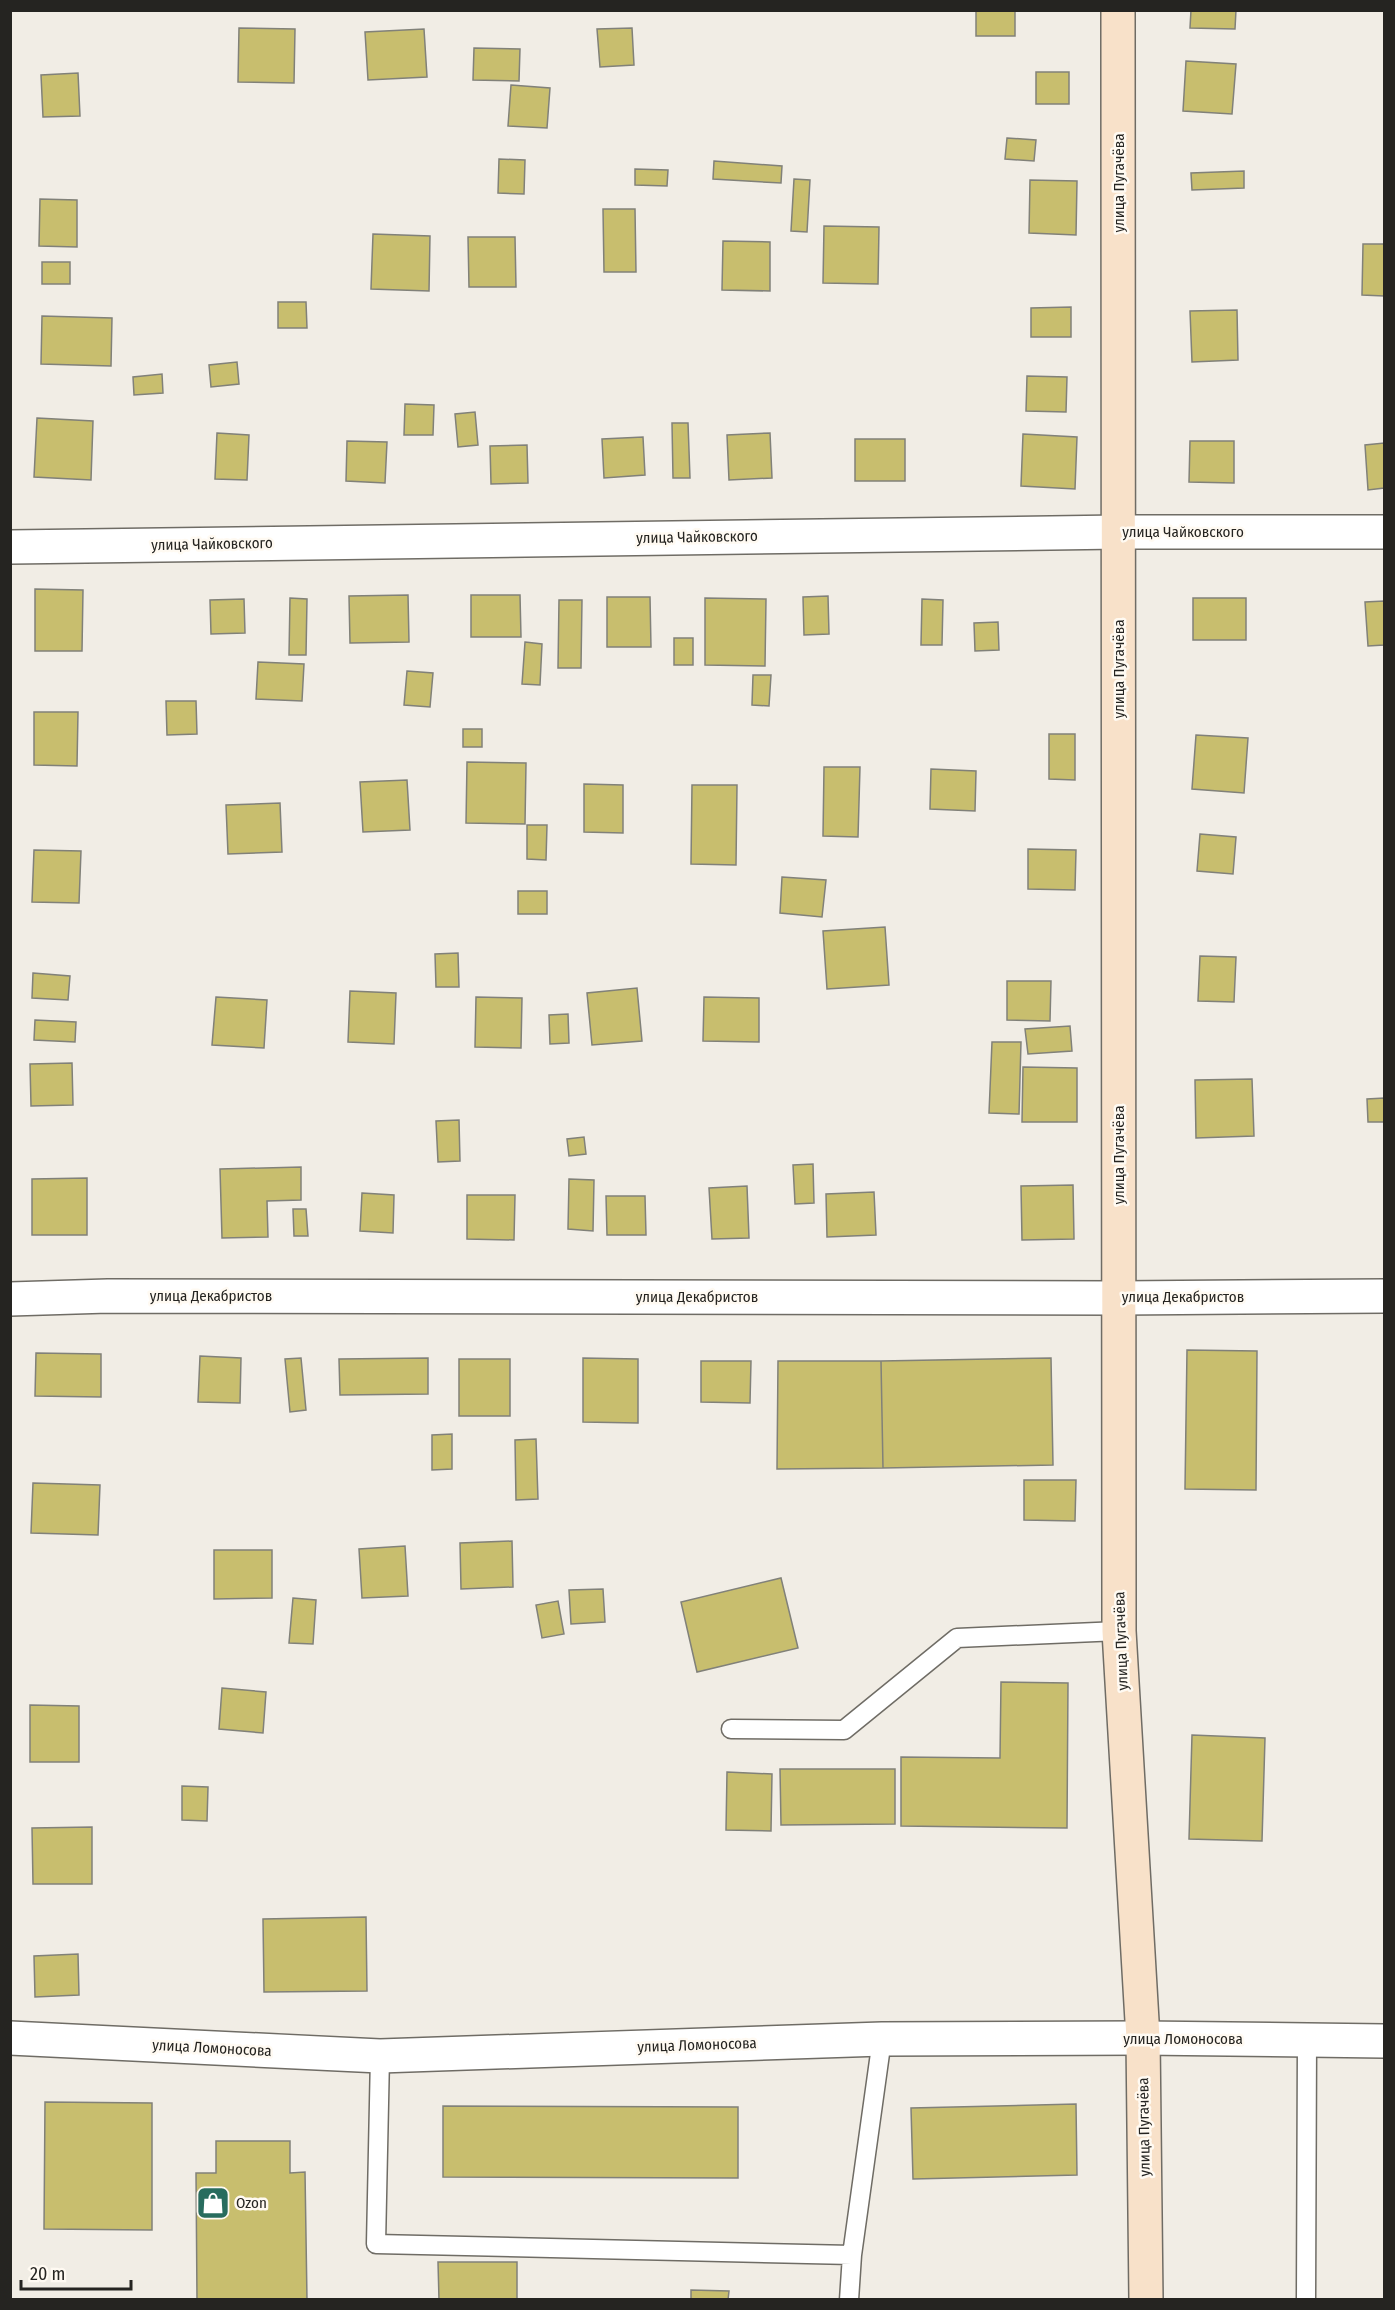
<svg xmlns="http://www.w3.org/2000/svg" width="1395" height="2310" font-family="'Fira Sans Condensed',sans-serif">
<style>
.building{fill:#c8be6e;stroke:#818179;stroke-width:1.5}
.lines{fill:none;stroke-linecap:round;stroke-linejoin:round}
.lane-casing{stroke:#6f6c65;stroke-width:21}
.street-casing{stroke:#6f6c65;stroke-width:36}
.secondary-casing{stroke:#6f6c65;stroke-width:36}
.lane{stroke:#fff;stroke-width:18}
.street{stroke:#fff;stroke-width:33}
.secondary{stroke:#f8e1c9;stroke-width:33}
.labels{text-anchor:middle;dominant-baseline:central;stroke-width:5;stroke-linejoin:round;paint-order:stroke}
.street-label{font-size:15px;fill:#252421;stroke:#fffaf2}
.poi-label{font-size:15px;fill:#252421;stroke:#fffaf2;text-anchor:start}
</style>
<rect width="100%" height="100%" fill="#f1ede5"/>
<path class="building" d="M 976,10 L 1015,10 L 1015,36 L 976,36 Z
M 1191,10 L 1236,10 L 1235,29 L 1190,28 Z
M 239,28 L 295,29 L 294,83 L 238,82 Z
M 632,28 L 634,65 L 600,67 L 597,29 Z
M 424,29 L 427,77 L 368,80 L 365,32 Z
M 474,48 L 520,49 L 519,81 L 473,80 Z
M 1186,61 L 1236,64 L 1232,114 L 1183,111 Z
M 1036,72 L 1069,72 L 1069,104 L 1036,104 Z
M 78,73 L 80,116 L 43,117 L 41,75 Z
M 511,85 L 550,88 L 547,128 L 508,126 Z
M 1007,138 L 1036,140 L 1034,161 L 1005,159 Z
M 499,159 L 525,160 L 524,194 L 498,193 Z
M 714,161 L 782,166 L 781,183 L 713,179 Z
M 635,169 L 668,170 L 667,186 L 635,185 Z
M 1244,171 L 1244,188 L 1192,190 L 1191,173 Z
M 794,179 L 810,180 L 807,232 L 791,231 Z
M 1030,180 L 1077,181 L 1076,235 L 1029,233 Z
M 40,199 L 77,200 L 77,247 L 39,246 Z
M 603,209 L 635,209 L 636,272 L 604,272 Z
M 824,226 L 879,227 L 878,284 L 823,283 Z
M 373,234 L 430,236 L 429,291 L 371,289 Z
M 468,237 L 515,237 L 516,287 L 469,287 Z
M 723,241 L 770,242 L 770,291 L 722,290 Z
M 1363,244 L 1384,244 L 1384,296 L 1362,295 Z
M 42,262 L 70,262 L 70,284 L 42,284 Z
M 278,302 L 306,302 L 307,328 L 278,328 Z
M 1071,307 L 1071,337 L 1031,337 L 1031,308 Z
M 1237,310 L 1238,360 L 1192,362 L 1190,311 Z
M 42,316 L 112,318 L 111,366 L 41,364 Z
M 237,362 L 239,384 L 211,387 L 209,365 Z
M 162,374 L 163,393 L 134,395 L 133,377 Z
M 1027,376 L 1067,377 L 1066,412 L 1026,411 Z
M 405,404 L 434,405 L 433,435 L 404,435 Z
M 475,412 L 478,445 L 458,447 L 455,414 Z
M 37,418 L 93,421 L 91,480 L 34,477 Z
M 672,423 L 688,423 L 690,478 L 673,478 Z
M 217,433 L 249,435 L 247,480 L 215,479 Z
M 770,433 L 772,478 L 729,480 L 727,435 Z
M 1023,434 L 1077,437 L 1075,489 L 1021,486 Z
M 643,437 L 645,475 L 604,478 L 602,439 Z
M 855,439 L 905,439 L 905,481 L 855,481 Z
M 347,441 L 387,442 L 385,483 L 346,481 Z
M 1190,441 L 1234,441 L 1234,483 L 1189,482 Z
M 1384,443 L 1384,488 L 1368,490 L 1365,445 Z
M 527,445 L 528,483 L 491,484 L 490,446 Z
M 35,589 L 83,590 L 82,651 L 35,651 Z
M 408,595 L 409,642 L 350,643 L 349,596 Z
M 471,595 L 520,595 L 521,637 L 471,637 Z
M 828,596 L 829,634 L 804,635 L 803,597 Z
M 607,597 L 650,597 L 651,647 L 607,647 Z
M 290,598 L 307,599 L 306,655 L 289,655 Z
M 705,598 L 766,599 L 765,666 L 705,665 Z
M 1193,598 L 1246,598 L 1246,640 L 1193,640 Z
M 244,599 L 245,633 L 211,634 L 210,600 Z
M 922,599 L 943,600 L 942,645 L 921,645 Z
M 559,600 L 582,600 L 581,668 L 558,668 Z
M 1384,601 L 1384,645 L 1368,646 L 1365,602 Z
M 998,622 L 999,650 L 975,651 L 974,623 Z
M 674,638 L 693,638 L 693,665 L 674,665 Z
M 525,642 L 542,644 L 540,685 L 522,684 Z
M 258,662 L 304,664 L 302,701 L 256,699 Z
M 407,671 L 433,673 L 430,707 L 404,705 Z
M 753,675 L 771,675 L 769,706 L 752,705 Z
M 166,701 L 196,701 L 197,734 L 167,735 Z
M 34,712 L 78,712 L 77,766 L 34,765 Z
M 463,729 L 482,729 L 482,747 L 463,747 Z
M 1049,734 L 1075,734 L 1075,780 L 1049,779 Z
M 1196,735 L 1248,738 L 1244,793 L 1192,789 Z
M 467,762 L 526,763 L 525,824 L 466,823 Z
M 824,767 L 860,767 L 858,837 L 823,836 Z
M 931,769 L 976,771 L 975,811 L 930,809 Z
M 407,780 L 410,830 L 363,832 L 360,782 Z
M 584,784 L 623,785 L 623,833 L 584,832 Z
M 692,785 L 737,785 L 736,865 L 691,864 Z
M 280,803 L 282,852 L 228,854 L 226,805 Z
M 527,825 L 547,825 L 546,860 L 527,859 Z
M 1200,834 L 1236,837 L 1233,874 L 1197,871 Z
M 1028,849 L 1076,850 L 1075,890 L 1028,889 Z
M 34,850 L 81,851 L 79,903 L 32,902 Z
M 782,877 L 826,880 L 822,917 L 780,913 Z
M 518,891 L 547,891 L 547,914 L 518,914 Z
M 885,927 L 889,985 L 827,989 L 823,931 Z
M 458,953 L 459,987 L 436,987 L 435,954 Z
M 1200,956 L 1236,957 L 1234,1002 L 1198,1001 Z
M 33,973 L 70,976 L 68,1000 L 32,998 Z
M 1007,981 L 1051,981 L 1050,1021 L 1007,1020 Z
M 637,988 L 642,1041 L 592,1045 L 587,993 Z
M 350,991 L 396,993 L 394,1044 L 348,1042 Z
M 216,997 L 267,1000 L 264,1048 L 212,1045 Z
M 476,997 L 522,998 L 521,1048 L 475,1047 Z
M 704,997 L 759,998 L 759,1042 L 703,1041 Z
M 568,1014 L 569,1043 L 550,1044 L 549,1015 Z
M 35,1020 L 76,1022 L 75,1042 L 34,1040 Z
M 1070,1026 L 1072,1051 L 1028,1054 L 1025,1029 Z
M 992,1042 L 1021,1042 L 1019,1114 L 989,1113 Z
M 72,1063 L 73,1105 L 31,1106 L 30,1064 Z
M 1023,1067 L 1077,1068 L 1077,1122 L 1022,1122 Z
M 1252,1079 L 1254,1136 L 1196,1138 L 1195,1080 Z
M 1384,1098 L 1384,1122 L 1368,1122 L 1367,1099 Z
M 459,1120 L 460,1161 L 438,1162 L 436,1121 Z
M 584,1137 L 586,1154 L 569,1156 L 567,1139 Z
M 813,1164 L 814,1203 L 795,1204 L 793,1165 Z
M 301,1167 L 301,1200 L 267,1201 L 268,1237 L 222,1238 L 220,1169 Z
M 87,1178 L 87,1235 L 32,1235 L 32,1179 Z
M 569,1179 L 594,1180 L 593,1231 L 568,1229 Z
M 1073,1185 L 1074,1239 L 1022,1240 L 1021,1186 Z
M 747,1186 L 749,1238 L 712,1239 L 709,1188 Z
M 874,1192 L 876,1235 L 827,1237 L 826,1194 Z
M 362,1193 L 394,1195 L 393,1233 L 360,1231 Z
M 467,1195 L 515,1195 L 514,1240 L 467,1239 Z
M 606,1196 L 645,1196 L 646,1235 L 607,1235 Z
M 293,1209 L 306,1209 L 308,1236 L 294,1236 Z
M 1187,1350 L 1257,1351 L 1256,1490 L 1185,1489 Z
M 36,1353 L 101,1354 L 101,1397 L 35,1396 Z
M 200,1356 L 241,1358 L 240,1403 L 198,1402 Z
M 301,1358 L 306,1410 L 290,1412 L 285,1359 Z
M 428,1358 L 428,1394 L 340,1395 L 339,1359 Z
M 583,1358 L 638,1359 L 638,1423 L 583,1422 Z
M 1051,1358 L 1053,1465 L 883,1468 L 881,1361 Z
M 459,1359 L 510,1359 L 510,1416 L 459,1416 Z
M 701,1361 L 751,1361 L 750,1403 L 701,1402 Z
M 778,1361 L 881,1361 L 883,1468 L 777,1469 Z
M 452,1434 L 452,1469 L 432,1470 L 432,1435 Z
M 536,1439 L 538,1499 L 516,1500 L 515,1440 Z
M 1024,1480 L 1076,1480 L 1075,1521 L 1024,1520 Z
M 33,1483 L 100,1485 L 98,1535 L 31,1533 Z
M 512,1541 L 513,1587 L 461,1589 L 460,1543 Z
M 405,1546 L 408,1596 L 362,1598 L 359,1549 Z
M 214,1550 L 272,1550 L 272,1598 L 214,1599 Z
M 781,1578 L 798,1648 L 697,1672 L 681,1602 Z
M 603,1589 L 605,1622 L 571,1624 L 569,1590 Z
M 293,1598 L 316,1600 L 313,1644 L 289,1643 Z
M 558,1601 L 564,1634 L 542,1638 L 536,1605 Z
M 1001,1682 L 1068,1683 L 1067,1828 L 901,1826 L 901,1757 L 1000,1758 Z
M 222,1688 L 266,1692 L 263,1733 L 219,1729 Z
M 30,1705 L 79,1706 L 79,1762 L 30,1762 Z
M 1192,1735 L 1265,1738 L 1262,1841 L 1189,1839 Z
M 780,1769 L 895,1769 L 895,1824 L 781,1825 Z
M 727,1772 L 772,1774 L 771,1831 L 726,1830 Z
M 182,1786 L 208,1787 L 207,1821 L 182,1820 Z
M 92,1827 L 92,1884 L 33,1884 L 32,1828 Z
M 366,1917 L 367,1991 L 264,1992 L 263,1919 Z
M 78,1954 L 79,1995 L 35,1997 L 34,1956 Z
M 45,2102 L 152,2103 L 152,2230 L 44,2229 Z
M 1076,2104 L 1077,2175 L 913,2179 L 911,2108 Z
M 443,2106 L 738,2107 L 738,2178 L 443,2177 Z
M 216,2141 L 290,2141 L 290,2173 L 305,2172 L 307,2300 L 197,2300 L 196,2173 L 216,2173 Z
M 438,2262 L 517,2262 L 517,2300 L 439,2300 Z
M 691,2290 L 729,2291 L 728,2300 L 691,2300 Z"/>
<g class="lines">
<g class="lane-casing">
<path id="lane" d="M 731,1729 L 844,1730 L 957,1638 L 1119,1631
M 380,2056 L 376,2244 L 852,2255
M 849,2300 L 852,2255 L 882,2039
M 1306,2300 L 1307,2040"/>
</g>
<g class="street-casing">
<path id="street" d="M 10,547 L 1120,532 L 1384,532
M 10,1299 L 108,1296 L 1119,1298 L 1384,1296
M 10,2038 L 380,2056 L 882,2039 L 1143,2038 L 1384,2041"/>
</g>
<g class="secondary-casing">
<path id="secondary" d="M 1118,10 L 1119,1631 L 1143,2038 L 1146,2300"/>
</g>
<use href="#lane" class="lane"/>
<use href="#street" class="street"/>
<use href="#secondary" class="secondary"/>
</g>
<defs>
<g id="shop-square" transform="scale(1.725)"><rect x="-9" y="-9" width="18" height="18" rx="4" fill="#286c5e" stroke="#fffaf2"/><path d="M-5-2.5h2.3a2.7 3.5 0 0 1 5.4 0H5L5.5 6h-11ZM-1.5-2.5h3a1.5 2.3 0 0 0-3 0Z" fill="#fff"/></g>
</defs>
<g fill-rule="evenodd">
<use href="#shop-square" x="213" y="2203"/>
</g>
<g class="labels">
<g class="street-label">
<text transform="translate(1119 183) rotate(-90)">улица Пугачёва</text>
<text x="1183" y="532">улица Чайковского</text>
<text transform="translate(697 537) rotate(-1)">улица Чайковского</text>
<text transform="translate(212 544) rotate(-1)">улица Чайковского</text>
<text transform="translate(1119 669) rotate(-90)">улица Пугачёва</text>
<text transform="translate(1119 1155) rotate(-90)">улица Пугачёва</text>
<text x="211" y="1296">улица Декабристов</text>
<text x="697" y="1297">улица Декабристов</text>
<text x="1183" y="1297">улица Декабристов</text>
<text transform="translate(1121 1641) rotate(-92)">улица Пугачёва</text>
<text x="1183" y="2039">улица Ломоносова</text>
<text transform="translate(697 2045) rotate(-2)">улица Ломоносова</text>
<text transform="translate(212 2048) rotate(3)">улица Ломоносова</text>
<text transform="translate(1144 2127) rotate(-91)">улица Пугачёва</text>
</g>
<g class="poi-label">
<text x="236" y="2203">Ozon</text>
</g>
</g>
<rect width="1395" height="2310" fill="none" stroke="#252421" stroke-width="24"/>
<path d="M21 2280v9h110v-9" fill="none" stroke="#252421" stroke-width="3"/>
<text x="30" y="2280" font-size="18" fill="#252421" stroke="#fffaf2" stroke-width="4.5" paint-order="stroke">20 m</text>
</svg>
